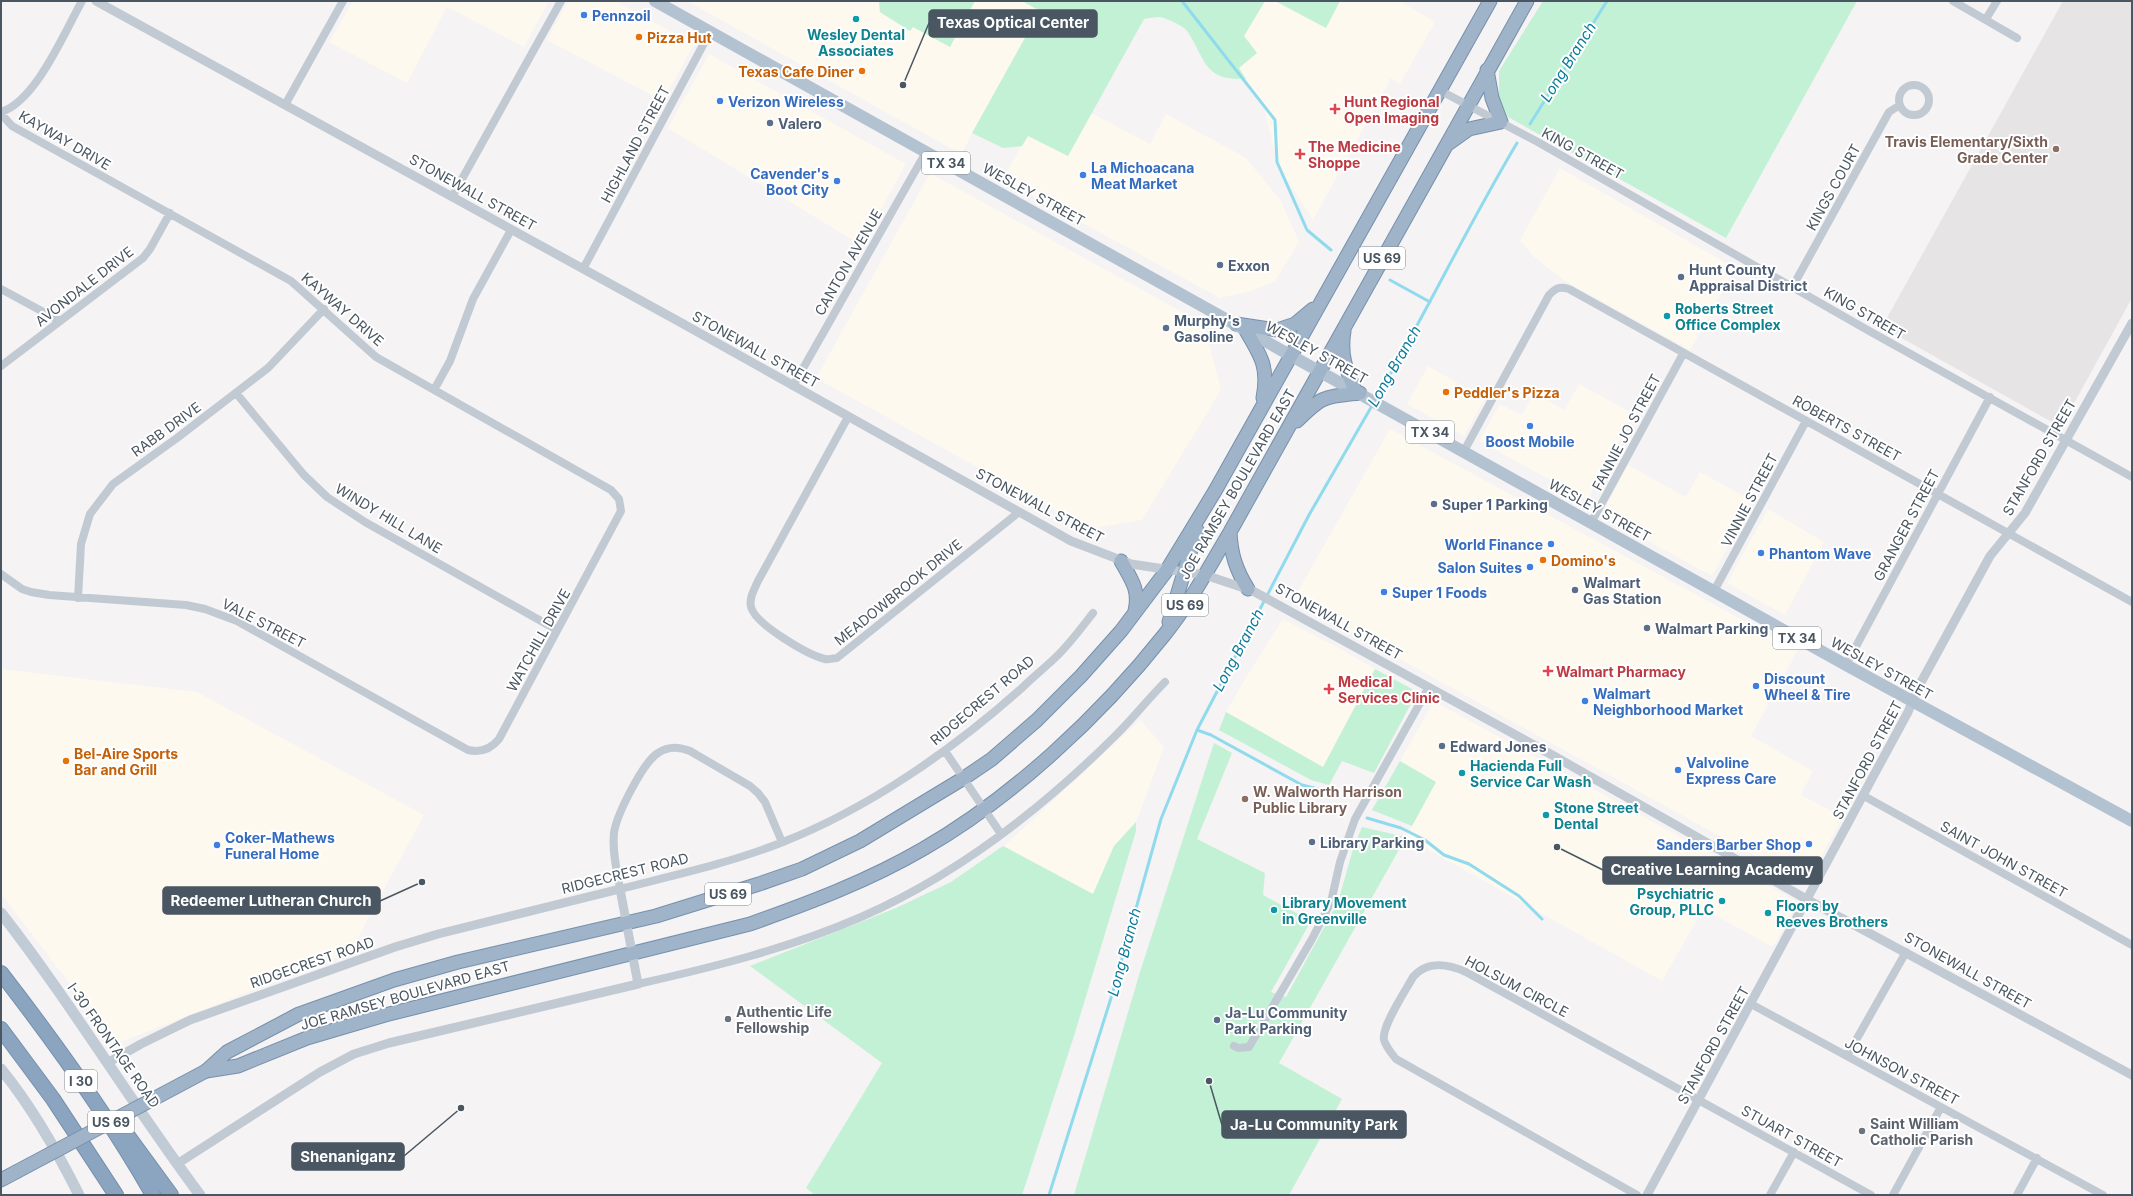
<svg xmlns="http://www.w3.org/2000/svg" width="2133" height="1196" font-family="Inter,sans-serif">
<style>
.commercial{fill:#fdf9ef}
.education{fill:#e6e4e5}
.green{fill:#c3f1d5}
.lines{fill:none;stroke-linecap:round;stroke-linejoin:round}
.stream{stroke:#90daee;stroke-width:3}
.trunk-casing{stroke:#7690ad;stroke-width:15}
.motorway-casing{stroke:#7690ad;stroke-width:16}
.minor{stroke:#c1cad2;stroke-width:8}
.tertiary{stroke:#c1cad2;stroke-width:9}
.secondary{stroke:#c1cbd6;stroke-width:11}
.primary{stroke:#b3c2d1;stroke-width:12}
.trunk{stroke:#9fb4c9;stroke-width:13}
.motorway{stroke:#8ba5c1;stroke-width:14}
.trunk-bridge-casing{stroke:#7690ad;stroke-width:15;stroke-linecap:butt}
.trunk-bridge{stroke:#9fb4c9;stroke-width:13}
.shop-dot{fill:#3f7fe0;stroke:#fff;stroke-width:1.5}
.culture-dot{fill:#0f9aa8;stroke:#fff;stroke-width:1.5}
.food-dot{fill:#e8710a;stroke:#fff;stroke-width:1.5}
.health-dot{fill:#e0444e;stroke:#fff;stroke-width:1.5}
.service-dot{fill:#5c6f8a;stroke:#fff;stroke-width:1.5}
.education-dot{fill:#8d6e63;stroke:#fff;stroke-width:1.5}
.worship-dot{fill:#6b7280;stroke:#fff;stroke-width:1.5}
.labels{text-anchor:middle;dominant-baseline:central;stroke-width:4;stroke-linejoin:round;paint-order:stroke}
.shield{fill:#fff;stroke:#808990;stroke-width:1}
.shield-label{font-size:13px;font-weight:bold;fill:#4a5661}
.shop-label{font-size:14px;font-weight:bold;fill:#366cbe;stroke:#fff;text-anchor:start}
.culture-label{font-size:14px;font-weight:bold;fill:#0d838f;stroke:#fff;text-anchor:start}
.food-label{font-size:14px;font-weight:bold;fill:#c56008;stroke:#fff;text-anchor:start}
.health-label{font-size:14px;font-weight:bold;fill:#be3a42;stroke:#fff;text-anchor:start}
.service-label{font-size:14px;font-weight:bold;fill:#4e5e75;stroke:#fff;text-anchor:start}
.street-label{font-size:14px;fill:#4a5661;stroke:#fff}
.education-label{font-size:14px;font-weight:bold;fill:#785e54;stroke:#fff;text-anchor:end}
.worship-label{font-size:14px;font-weight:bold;fill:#5b616d;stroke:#fff;text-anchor:start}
.water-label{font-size:15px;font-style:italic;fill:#0c7c9b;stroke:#fff}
.leader{fill:none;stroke:#4a5661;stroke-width:1.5}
.callout-dot{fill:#4a5661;stroke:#fff;stroke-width:1.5}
.callout{fill:#4a5661;stroke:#4a5661;stroke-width:1.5}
.callout-label{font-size:15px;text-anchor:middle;font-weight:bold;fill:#fff}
</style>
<rect width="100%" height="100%" fill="#f5f3f3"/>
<path class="commercial" d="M 353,1 L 549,1 L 524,47 L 447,7 L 407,83 L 329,42 Z
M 568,1 L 615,1 L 694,44 L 663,101 L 547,40 Z
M 687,1 L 879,1 L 880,13 L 910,31 L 913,27 L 950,47 L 975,1 L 1022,1 L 1040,10 L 961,154 Z
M 1265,1 L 1275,1 L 1326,27 L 1340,1 L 1400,1 L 1435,22 L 1400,84 L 1391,78 L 1313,220 L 1286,178 L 1276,157 L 1263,104 L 1238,68 L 1257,53 L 1244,36 Z
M 709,54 L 906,164 L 861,245 L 668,128 Z
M 1091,113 L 1150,144 L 1166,114 L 1246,158 L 1281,201 L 1299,242 L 1275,281 L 1248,292 L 1220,298 L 1002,179 L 1028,136 L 1068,156 Z
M 1560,168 L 1735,268 L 1690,350 L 1565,281 L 1534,257 L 1520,240 Z
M 930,173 L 1204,324 L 1221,390 L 1142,520 L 1089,529 L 816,378 Z
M 1428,366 L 1485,399 L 1464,436 L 1407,404 Z
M 1579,384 L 1634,414 L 1587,500 L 1479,441 L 1500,404 L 1522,415 L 1534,393 L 1564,410 Z
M 1390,429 L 1798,650 L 1751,736 L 1813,771 L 1801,795 L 1843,817 L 1806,884 L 1293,600 Z
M 1628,465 L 1686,497 L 1700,472 L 1753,501 L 1712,576 L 1601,515 Z
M 1768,509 L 1824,542 L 1785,615 L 1727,583 Z
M 1283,619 L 1335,646 L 1375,669 L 1323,767 L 1226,712 L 1245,679 Z
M 1,669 L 197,692 L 424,815 L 350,952 L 116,1044 L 1,894 Z
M 1434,701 L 1798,902 L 1773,947 L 1703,909 L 1662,981 L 1406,837 L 1436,782 L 1400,761 Z
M 1140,720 L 1164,747 L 1136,822 L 1114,846 L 1093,894 L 1004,846 Z"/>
<path class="education" d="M 2063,1 L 2132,1 L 2132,298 L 2061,427 L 1882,327 Z"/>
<path class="green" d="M 879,1 L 975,1 L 950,47 L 913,27 L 910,31 L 880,12 Z
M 1022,1 L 1265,1 L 1244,36 L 1257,53 L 1239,68 L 1246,79 C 1202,81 1206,58 1187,31 C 1184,26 1166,18 1160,17 C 1155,17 1149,18 1144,19 L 1068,156 L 1028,136 L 1022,146 L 1003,148 L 972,133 L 1040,11 Z
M 1275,1 L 1340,1 L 1326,28 Z
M 1543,1 L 1857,1 L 1726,238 L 1508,117 L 1499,97 L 1499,71 Z
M 1375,669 L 1412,689 L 1415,693 L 1414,698 L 1374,773 L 1342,761 L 1329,785 L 1311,780 L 1219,730 L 1226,712 L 1323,767 Z
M 1214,743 L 1232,753 L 1197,839 L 1265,873 L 1263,895 L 1311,921 L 1271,992 L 1286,997 L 1338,902 L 1353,849 L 1362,827 L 1406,837 L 1279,1063 L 1342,1099 L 1289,1195 L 1074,1195 L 1140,972 Z
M 1400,761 L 1436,782 L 1412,826 L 1372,810 Z
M 1136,822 L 1136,831 L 1074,1036 L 1022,1195 L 815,1195 L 806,1188 L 882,1063 L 750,966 L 896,908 L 951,882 L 1003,846 L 1093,894 L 1114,846 Z"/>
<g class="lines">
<path class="stream" d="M 1182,1 L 1275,120 L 1277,162 L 1307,230 L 1331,250
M 1530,124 L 1607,1
M 1390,280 L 1430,302
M 1376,399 C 1425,315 1467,227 1517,143
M 1197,730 L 1211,735 L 1302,785 L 1318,789
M 1367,818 L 1401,828 L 1425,840 L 1444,855 L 1469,864 L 1519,896 L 1542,919
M 1049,1195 L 1111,998 L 1161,819 L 1197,730 L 1309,515 L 1373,404"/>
<g class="trunk-casing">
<path id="trunk" d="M 1448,144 L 1469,129 L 1501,122 L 1492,98 L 1487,70
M 1236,324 L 1277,330 L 1295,324 L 1313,309
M 1245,329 C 1261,356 1269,367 1263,398
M 1344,331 C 1340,355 1346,369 1355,390
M 1297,421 C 1323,395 1324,397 1360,393
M 1230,532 C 1231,554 1236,570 1248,589
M 1121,561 C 1131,579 1140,590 1135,611
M 1169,622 L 1197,530
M 206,1071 L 238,1066 L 307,1038 L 385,1015 L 750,924 C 809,903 868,881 923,849 C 1012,798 1101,715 1165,634 C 1190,603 1209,567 1230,532 L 1527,1
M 206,1071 L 227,1052 L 299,1014 L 394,980 L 458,962 L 656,916 L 759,884 L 802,869 L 860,841 L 964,778 L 992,759 L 1037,720 L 1081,676 L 1121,631 L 1167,570 L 1215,491 L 1490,1
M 1,1180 L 16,1172"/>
</g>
<g class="motorway-casing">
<path id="motorway" d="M 1,973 C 56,1044 109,1117 153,1195
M 1,1029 L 53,1099 L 116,1195
M 125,1132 L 171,1195"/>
</g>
<path class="minor" d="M 1953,1 L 2017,38
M 1986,19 L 1997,1
M1899 100a15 15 0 1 1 30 0a15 15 0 1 1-30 0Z
M 1439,90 L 1536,141 L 1871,332 L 2132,477
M 285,105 L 343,1
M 1,112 C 36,101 64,33 82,1
M 1,114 L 12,126 L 291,281 L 376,357 L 611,490 L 619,499 L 621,511 L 499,739 C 491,749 481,753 468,750 L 237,621 L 205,609 L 186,605 L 49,595 L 31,592 L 22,589 L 1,574
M 452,197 L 561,1
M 583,269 L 710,32
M 1793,286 L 1889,112 L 1900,105
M 1,289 L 60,321
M 1,366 L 143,258 L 150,249 L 170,213
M 793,386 L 926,152
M 434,390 L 450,361 L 473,299 L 511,230
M 236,393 L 304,475 L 327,497 L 365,522 L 557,630
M 848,417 L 758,581 C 754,590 749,598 751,607 C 755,624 808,655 825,659 C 829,660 833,658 837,658 L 1019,512
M 1464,451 L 1549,295 C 1556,288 1559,286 1569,289 L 2132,602
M 1591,523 L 1683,354
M 1714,591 L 1806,421
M 78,598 L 81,544 L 90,514 L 113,484 L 177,438 L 268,368 L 324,309
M 1846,665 L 1990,397
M 945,751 L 1001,834
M 1864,796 L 2132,945
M 782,842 L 765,802 L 758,793 L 750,786 L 690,751 C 680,747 668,746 658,753 C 643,762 616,816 614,833 C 612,852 617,871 620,889 C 675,875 730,863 783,842 C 869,808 954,749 1023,687 C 1034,676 1047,666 1058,655 C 1071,642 1082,627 1093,613
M 638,984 C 714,967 790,948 861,917 C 955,876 1040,810 1112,739 C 1131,721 1147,700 1165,682
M 1751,1004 L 2103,1195
M 1234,1046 L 1238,1048 L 1249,1047 L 1312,939 L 1331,902 L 1340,862 L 1355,819 L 1429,687
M 1847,1056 L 1906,952
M 1637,1195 L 1396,1059 C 1391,1053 1386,1047 1384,1040 C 1381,1027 1406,990 1413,977 C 1428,960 1448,964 1466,972 L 1871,1195
M 1770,1195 L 1794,1152
M 1893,1195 L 1941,1107
M 2017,1195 L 2037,1158"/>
<path class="tertiary" d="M 96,1 L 678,321 L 1071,541 L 1131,564 L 1205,575 L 1253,591 L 1554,756 L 1808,900 L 2132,1075
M 109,1062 L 141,1044 L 190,1020 L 395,947 L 438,934 L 620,889 L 638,984 L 389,1043 L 354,1054 L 320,1072 L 177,1164
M 1647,1195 L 1908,712 L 1919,686 L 1990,556 L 2025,513 L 2132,323"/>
<path class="secondary" d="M 1,913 C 72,1004 131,1103 200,1195
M 1,1069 C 32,1107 57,1151 79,1195"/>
<path class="primary" d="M 655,1 L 1846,665 L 2132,821"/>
<use href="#trunk" class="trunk"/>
<use href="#motorway" class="motorway"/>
<g class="trunk-bridge-casing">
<path id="trunk-bridge" d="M 16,1172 L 206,1071"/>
</g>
<use href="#trunk-bridge" class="trunk-bridge"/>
</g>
<g class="shop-dot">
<circle cx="584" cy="15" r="4"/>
<circle cx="720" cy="101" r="4"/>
<circle cx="1083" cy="175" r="4"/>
<circle cx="837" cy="181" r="4"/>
<circle cx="1530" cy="426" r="4"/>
<circle cx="1551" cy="544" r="4"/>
<circle cx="1761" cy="553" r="4"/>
<circle cx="1530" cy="567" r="4"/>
<circle cx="1384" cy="592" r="4"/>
<circle cx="1756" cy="686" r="4"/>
<circle cx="1585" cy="701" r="4"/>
<circle cx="1678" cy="770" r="4"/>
<circle cx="1809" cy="844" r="4"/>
<circle cx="217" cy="845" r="4"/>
</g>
<g class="culture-dot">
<circle cx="856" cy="19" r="4"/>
<circle cx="1667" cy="316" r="4"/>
<circle cx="1462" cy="773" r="4"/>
<circle cx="1546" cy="815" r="4"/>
<circle cx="1722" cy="901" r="4"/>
<circle cx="1274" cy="910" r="4"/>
<circle cx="1768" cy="913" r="4"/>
</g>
<g class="food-dot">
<circle cx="639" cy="37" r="4"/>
<circle cx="862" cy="71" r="4"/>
<circle cx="1446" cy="392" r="4"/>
<circle cx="1543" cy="560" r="4"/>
<circle cx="66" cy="761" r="4"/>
</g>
<g class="health-dot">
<path d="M1333 103h4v4h4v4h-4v4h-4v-4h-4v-4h4z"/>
<path d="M1298 148h4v4h4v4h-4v4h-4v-4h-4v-4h4z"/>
<path d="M1546 665h4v4h4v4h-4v4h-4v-4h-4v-4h4z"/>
<path d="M1327 683h4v4h4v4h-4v4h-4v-4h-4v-4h4z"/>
</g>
<g class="service-dot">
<circle cx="770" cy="123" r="4"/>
<circle cx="1220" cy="265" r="4"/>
<circle cx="1681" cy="277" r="4"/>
<circle cx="1166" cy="328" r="4"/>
<circle cx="1434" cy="504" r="4"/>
<circle cx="1575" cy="590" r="4"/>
<circle cx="1647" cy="628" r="4"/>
<circle cx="1442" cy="746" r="4"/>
<circle cx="1312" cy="842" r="4"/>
<circle cx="1217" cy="1020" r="4"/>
</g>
<g class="education-dot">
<circle cx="2056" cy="149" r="4"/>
<circle cx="1245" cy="799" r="4"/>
</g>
<g class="worship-dot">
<circle cx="728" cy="1019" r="4"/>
<circle cx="1862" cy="1131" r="4"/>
</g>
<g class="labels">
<g class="shield">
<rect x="922" y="152" width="48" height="22" rx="3"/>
<rect x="1359" y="247" width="46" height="22" rx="3"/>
<rect x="1406" y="421" width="48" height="22" rx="3"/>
<rect x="1162" y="594" width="46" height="22" rx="3"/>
<rect x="1773" y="627" width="48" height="22" rx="3"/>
<rect x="705" y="883" width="46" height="22" rx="3"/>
<rect x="65" y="1070" width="32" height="22" rx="3"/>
<rect x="88" y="1111" width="46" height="22" rx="3"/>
</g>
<g class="shield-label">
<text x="946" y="163">TX 34</text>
<text x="1382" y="258">US 69</text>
<text x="1430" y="432">TX 34</text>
<text x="1185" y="605">US 69</text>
<text x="1797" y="638">TX 34</text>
<text x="728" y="894">US 69</text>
<text x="81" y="1081">I 30</text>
<text x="111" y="1122">US 69</text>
</g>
<g class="shop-label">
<text x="592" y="15">Pennzoil</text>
<text x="728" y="101">Verizon Wireless</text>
<text x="1091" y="167">La Michoacana<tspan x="1091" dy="16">Meat Market</tspan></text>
<text x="829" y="173" text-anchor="end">Cavender's<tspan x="829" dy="16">Boot City</tspan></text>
<text x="1530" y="441" text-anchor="middle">Boost Mobile</text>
<text x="1543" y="544" text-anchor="end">World Finance</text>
<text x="1769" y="553">Phantom Wave</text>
<text x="1522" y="567" text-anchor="end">Salon Suites</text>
<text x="1392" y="592">Super 1 Foods</text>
<text x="1764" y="678">Discount<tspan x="1764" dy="16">Wheel &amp; Tire</tspan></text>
<text x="1593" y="693">Walmart<tspan x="1593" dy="16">Neighborhood Market</tspan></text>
<text x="1686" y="762">Valvoline<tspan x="1686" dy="16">Express Care</tspan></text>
<text x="225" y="837">Coker-Mathews<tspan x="225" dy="16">Funeral Home</tspan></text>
<text x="1801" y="844" text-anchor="end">Sanders Barber Shop</text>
</g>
<g class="culture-label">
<text x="856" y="34" text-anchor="middle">Wesley Dental<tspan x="856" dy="16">Associates</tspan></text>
<text x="1675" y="308">Roberts Street<tspan x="1675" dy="16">Office Complex</tspan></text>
<text x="1470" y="765">Hacienda Full<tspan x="1470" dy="16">Service Car Wash</tspan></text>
<text x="1554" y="807">Stone Street<tspan x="1554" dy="16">Dental</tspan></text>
<text x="1714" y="893" text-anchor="end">Psychiatric<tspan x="1714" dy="16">Group, PLLC</tspan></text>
<text x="1282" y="902">Library Movement<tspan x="1282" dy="16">in Greenville</tspan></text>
<text x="1776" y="905">Floors by<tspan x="1776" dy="16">Reeves Brothers</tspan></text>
</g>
<g class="food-label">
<text x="647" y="37">Pizza Hut</text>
<text x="854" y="71" text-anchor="end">Texas Cafe Diner</text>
<text x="1454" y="392">Peddler's Pizza</text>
<text x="1551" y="560">Domino's</text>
<text x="74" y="753">Bel-Aire Sports<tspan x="74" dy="16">Bar and Grill</tspan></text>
</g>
<g class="health-label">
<text x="1344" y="101">Hunt Regional<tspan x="1344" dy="16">Open Imaging</tspan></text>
<text x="1308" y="146">The Medicine<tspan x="1308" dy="16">Shoppe</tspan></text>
<text x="1556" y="671">Walmart Pharmacy</text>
<text x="1338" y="681">Medical<tspan x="1338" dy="16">Services Clinic</tspan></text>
</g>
<g class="service-label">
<text x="778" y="123">Valero</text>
<text x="1228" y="265">Exxon</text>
<text x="1689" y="269">Hunt County<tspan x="1689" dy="16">Appraisal District</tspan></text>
<text x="1174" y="320">Murphy's<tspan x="1174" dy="16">Gasoline</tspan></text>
<text x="1442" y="504">Super 1 Parking</text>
<text x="1583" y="582">Walmart<tspan x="1583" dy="16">Gas Station</tspan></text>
<text x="1655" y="628">Walmart Parking</text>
<text x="1450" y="746">Edward Jones</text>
<text x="1320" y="842">Library Parking</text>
<text x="1225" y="1012">Ja-Lu Community<tspan x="1225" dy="16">Park Parking</tspan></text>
</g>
<g class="street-label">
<text transform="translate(65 140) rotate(30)">KAYWAY DRIVE</text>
<text transform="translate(635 144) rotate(-62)">HIGHLAND STREET</text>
<text transform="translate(1583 153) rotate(29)">KING STREET</text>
<text transform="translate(1833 187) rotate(-61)">KINGS COURT</text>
<text transform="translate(473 192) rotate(29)">STONEWALL STREET</text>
<text transform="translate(1034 194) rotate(29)">WESLEY STREET</text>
<text transform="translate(848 262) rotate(-60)">CANTON AVENUE</text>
<text transform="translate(84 286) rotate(-38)">AVONDALE DRIVE</text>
<text transform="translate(343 309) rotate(41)">KAYWAY DRIVE</text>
<text transform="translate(1865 313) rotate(30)">KING STREET</text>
<text transform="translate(756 349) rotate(29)">STONEWALL STREET</text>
<text transform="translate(1317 352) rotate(29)">WESLEY STREET</text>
<text transform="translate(1847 428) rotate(29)">ROBERTS STREET</text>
<text transform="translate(166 429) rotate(-36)">RABB DRIVE</text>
<text transform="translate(1626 432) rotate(-62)">FANNIE JO STREET</text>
<text transform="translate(2039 457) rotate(-60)">STANFORD STREET</text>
<text transform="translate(1237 484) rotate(-60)">JOE RAMSEY BOULEVARD EAST</text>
<text transform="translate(1749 500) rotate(-62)">VINNIE STREET</text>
<text transform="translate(1040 505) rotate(28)">STONEWALL STREET</text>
<text transform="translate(1600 510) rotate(29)">WESLEY STREET</text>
<text transform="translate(389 518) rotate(31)">WINDY HILL LANE</text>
<text transform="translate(1906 525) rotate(-62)">GRANGER STREET</text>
<text transform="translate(898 592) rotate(-39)">MEADOWBROOK DRIVE</text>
<text transform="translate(1339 621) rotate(29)">STONEWALL STREET</text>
<text transform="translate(264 623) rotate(27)">VALE STREET</text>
<text transform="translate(538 640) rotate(-61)">WATCHILL DRIVE</text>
<text transform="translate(1882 668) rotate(29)">WESLEY STREET</text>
<text transform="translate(982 700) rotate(-40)">RIDGECREST ROAD</text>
<text transform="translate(1867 760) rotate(-62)">STANFORD STREET</text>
<text transform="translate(2004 859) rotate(29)">SAINT JOHN STREET</text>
<text transform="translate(625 873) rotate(-14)">RIDGECREST ROAD</text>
<text transform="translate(312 962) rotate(-19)">RIDGECREST ROAD</text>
<text transform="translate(1968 970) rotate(29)">STONEWALL STREET</text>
<text transform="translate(1517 986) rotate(28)">HOLSUM CIRCLE</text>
<text transform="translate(405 995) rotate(-16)">JOE RAMSEY BOULEVARD EAST</text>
<text transform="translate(114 1045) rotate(55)">I-30 FRONTAGE ROAD</text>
<text transform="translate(1713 1045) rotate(-61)">STANFORD STREET</text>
<text transform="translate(1902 1071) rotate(28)">JOHNSON STREET</text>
<text transform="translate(1792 1136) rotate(29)">STUART STREET</text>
</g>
<g class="education-label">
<text x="2048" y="141">Travis Elementary/Sixth<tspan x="2048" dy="16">Grade Center</tspan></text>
<text x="1253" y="791" text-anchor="start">W. Walworth Harrison<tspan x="1253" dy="16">Public Library</tspan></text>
</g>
<g class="worship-label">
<text x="736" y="1011">Authentic Life<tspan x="736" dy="16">Fellowship</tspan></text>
<text x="1870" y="1123">Saint William<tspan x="1870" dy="16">Catholic Parish</tspan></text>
</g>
<g class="water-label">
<text transform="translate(1568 62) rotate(-58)">Long Branch</text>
<text transform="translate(1394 366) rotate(-60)">Long Branch</text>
<text transform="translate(1238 650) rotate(-62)">Long Branch</text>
<text transform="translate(1124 952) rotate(-75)">Long Branch</text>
</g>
</g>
<path class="leader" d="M903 85L929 23M1557 847L1603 870M422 882L380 901M1209 1081L1222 1125M461 1108L404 1156"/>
<g class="callout-dot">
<circle cx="903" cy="85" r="4"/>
<circle cx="1557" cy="847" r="4"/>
<circle cx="422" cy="882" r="4"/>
<circle cx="1209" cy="1081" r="4"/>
<circle cx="461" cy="1108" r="4"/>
</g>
<g class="callout">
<rect x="929" y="10" width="168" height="27" rx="4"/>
<rect x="1603" y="857" width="219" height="27" rx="4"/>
<rect x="163" y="887" width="217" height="27" rx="4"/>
<rect x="1222" y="1111" width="184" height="27" rx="4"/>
<rect x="292" y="1143" width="112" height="27" rx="4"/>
</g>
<g class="callout-label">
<text x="1013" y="28">Texas Optical Center</text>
<text x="1712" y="875">Creative Learning Academy</text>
<text x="271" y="906">Redeemer Lutheran Church</text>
<text x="1314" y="1130">Ja-Lu Community Park</text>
<text x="348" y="1162">Shenaniganz</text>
</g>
<rect width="2133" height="1196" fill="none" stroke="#4a5661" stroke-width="4"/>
</svg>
